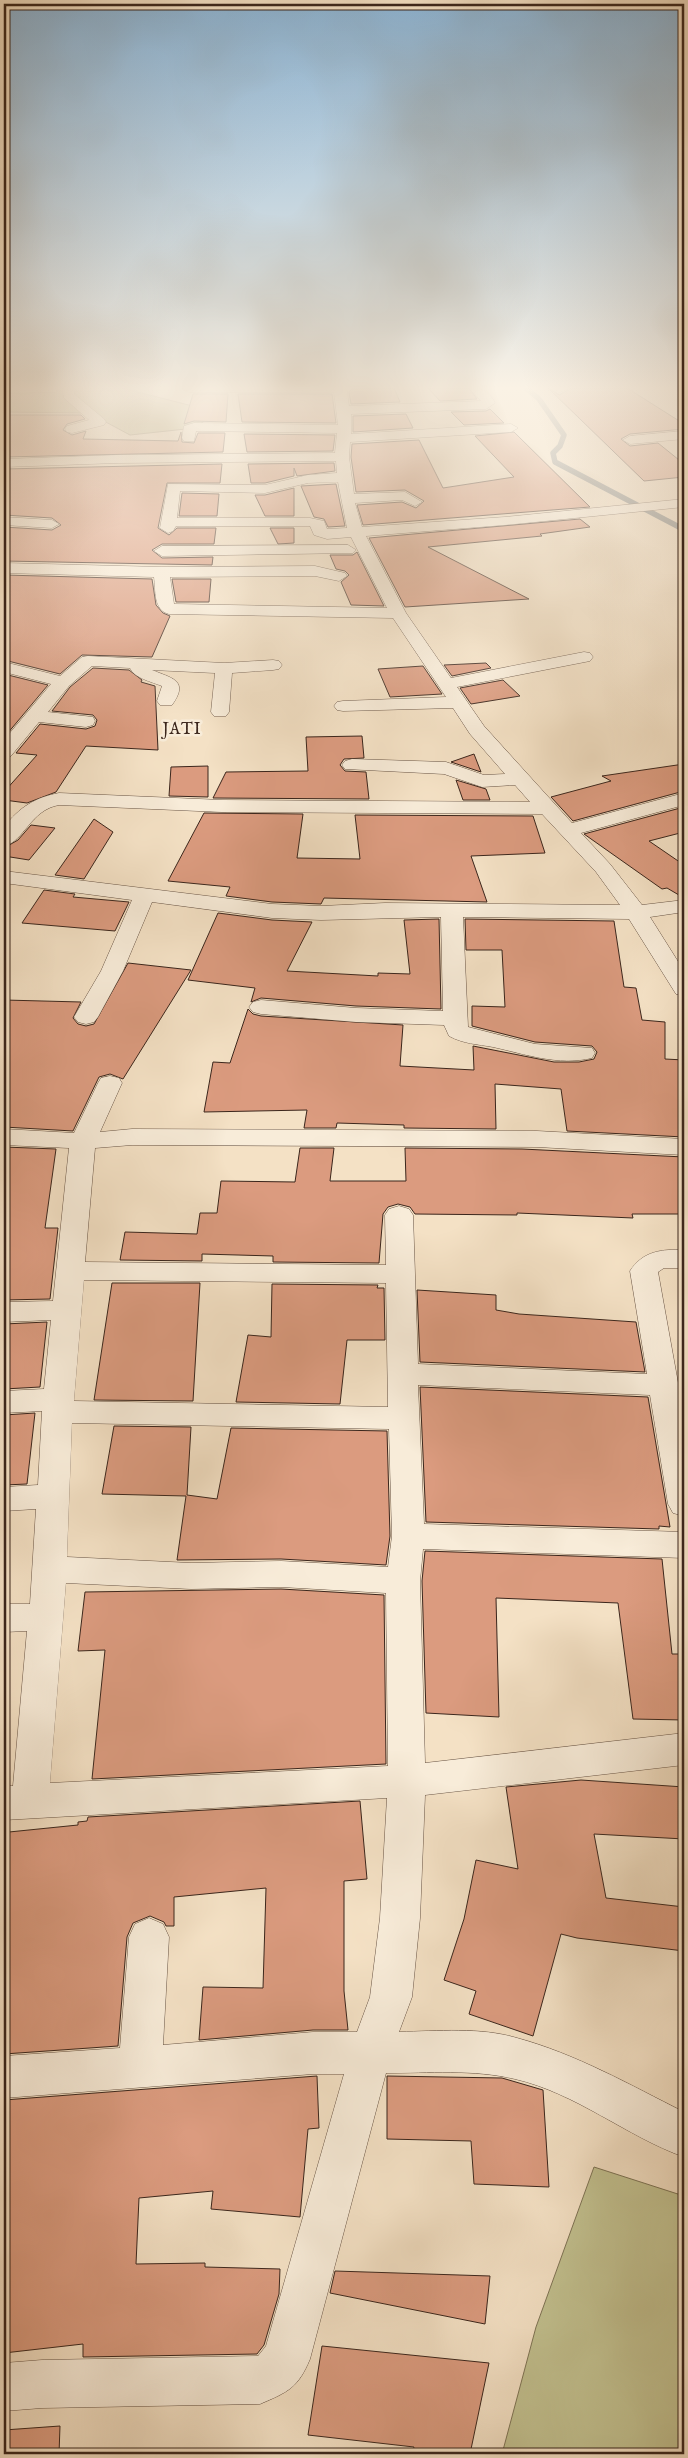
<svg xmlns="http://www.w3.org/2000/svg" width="688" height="2458" font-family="'IM FELL English',serif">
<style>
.green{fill:#c2c190;stroke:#7e7456}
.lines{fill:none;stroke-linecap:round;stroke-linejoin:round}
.stream{stroke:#797f7f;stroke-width:5.5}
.building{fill:#db9b7f;stroke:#3b261c}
.minor-casing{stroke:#695546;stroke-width:1}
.minor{fill:#f8ecd9;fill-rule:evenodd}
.labels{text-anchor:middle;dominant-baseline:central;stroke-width:5;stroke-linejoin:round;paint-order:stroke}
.far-quarter-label{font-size:16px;letter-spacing:1px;fill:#3b261c;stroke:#f8ecd9}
</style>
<rect width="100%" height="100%" fill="#f4e1c5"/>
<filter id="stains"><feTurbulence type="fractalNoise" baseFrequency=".004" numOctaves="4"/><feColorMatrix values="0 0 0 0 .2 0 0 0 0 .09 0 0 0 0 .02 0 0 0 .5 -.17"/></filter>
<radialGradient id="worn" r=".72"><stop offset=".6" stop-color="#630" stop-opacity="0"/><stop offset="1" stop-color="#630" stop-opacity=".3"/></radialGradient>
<path class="green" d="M 4,388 L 122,388 L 216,412 L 195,428 L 130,435 L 89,413 L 4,412 Z
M 594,2167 L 684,2196 L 684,2454 L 502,2454 L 536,2327 Z"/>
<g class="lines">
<path class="stream" d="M 526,388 L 539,399 L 564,435 L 560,446 L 553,453 L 555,462 L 681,528 L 684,533"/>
</g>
<path class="building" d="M 394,388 L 400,402 L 351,404 L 349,392 L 352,389 Z
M 428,388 L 469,388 L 477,399 L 440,401 Z
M 548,388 L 559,395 L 572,388 L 627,388 L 684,424 L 684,429 L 630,434 L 621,439 L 630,446 L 658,443 L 684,464 L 684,477 L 644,481 Z
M 193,394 L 228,394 L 226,422 L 194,421 L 184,424 Z
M 238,394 L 332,394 L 336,423 L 242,422 Z
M 490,409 L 504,423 L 464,425 L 451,412 L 486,411 Z
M 406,414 L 413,428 L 353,432 L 353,416 Z
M 4,415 L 81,415 L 85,419 L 67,424 L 63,430 L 72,435 L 86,431 L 83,439 L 178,441 L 181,432 L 182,442 L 194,443 L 198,433 L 225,433 L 223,452 L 4,457 Z
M 514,432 L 590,507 L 363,525 L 357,505 L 402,502 L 416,508 L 424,501 L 405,490 L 356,492 L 351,457 L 352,444 L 419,440 L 443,488 L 514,477 L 475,436 Z
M 244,434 L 335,435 L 333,451 L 247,452 Z
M 334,463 L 335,471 L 297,476 L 294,468 L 294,476 L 265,483 L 251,483 L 248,464 Z
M 222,464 L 220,483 L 167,483 L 158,528 L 169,535 L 177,528 L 216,528 L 214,544 L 162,544 L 152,550 L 162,558 L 213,557 L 212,565 L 4,561 L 4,527 L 52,530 L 61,525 L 52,518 L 4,515 L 4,469 Z
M 336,484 L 345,526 L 328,527 L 324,519 L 314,517 L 301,486 Z
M 294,488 L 294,516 L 265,516 L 255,495 L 265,495 Z
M 182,493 L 219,494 L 217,516 L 179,516 Z
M 580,519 L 590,527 L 540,534 L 542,536 L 428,547 L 529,599 L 405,607 L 369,538 Z
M 270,528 L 294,528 L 294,543 L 278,544 Z
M 357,552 L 384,606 L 351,605 L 341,582 L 349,575 L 345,571 L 336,569 L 330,555 L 353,555 Z
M 4,575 L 152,579 L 156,605 L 163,613 L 170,616 L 152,657 L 82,655 L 60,674 L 4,660 Z
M 172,579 L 211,579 L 209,602 L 176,602 Z
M 486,663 L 491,668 L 452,676 L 444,665 Z
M 423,666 L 442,694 L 390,697 L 378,669 Z
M 93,668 L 129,670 L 142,680 L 141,682 L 155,686 L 158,750 L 86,746 L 56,792 L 27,803 L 4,800 L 4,792 L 37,755 L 16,753 L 40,724 L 86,729 L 95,726 L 97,720 L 93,715 L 52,711 L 70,687 Z
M 4,674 L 48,685 L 7,734 L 4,734 Z
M 503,680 L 520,696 L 471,704 L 460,688 Z
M 362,736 L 364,758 L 344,759 L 340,765 L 345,771 L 366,772 L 369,799 L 213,798 L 226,772 L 308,771 L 306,737 Z
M 474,754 L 481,772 L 451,762 Z
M 684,764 L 684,791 L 573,821 L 551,797 L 611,781 L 602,776 Z
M 208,766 L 208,797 L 169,796 L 171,767 Z
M 456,780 L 486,789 L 490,800 L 463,800 Z
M 684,807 L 684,832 L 649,841 L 684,865 L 684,898 L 667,888 L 662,889 L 584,834 Z
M 204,813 L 303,814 L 297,858 L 360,859 L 355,815 L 533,816 L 545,853 L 471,856 L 487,902 L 324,898 L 321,904 L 272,902 L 226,896 L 230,887 L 168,881 Z
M 94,819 L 113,832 L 84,879 L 55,875 Z
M 31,825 L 55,828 L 29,860 L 4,856 L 4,848 L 18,840 Z
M 44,890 L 75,894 L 73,897 L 129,902 L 115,931 L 22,923 Z
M 218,913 L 272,920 L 312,922 L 287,971 L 378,976 L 378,973 L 410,974 L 404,920 L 439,919 L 441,1009 L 356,1006 L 261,998 L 251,1002 L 255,988 L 188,980 Z
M 465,919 L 614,921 L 624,987 L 636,988 L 642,1020 L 665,1022 L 665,1059 L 684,1060 L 684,1137 L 567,1131 L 561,1089 L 495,1084 L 496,1129 L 404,1128 L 404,1125 L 337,1123 L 336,1128 L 304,1128 L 307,1110 L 204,1112 L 213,1062 L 230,1063 L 248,1009 L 253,1014 L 261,1016 L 403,1025 L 400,1066 L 474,1070 L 473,1046 L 554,1062 L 579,1062 L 594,1059 L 597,1052 L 592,1046 L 535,1042 L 472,1026 L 472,1006 L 505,1007 L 502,950 L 466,950 Z
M 128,963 L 191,970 L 123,1079 L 110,1074 L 99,1077 L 73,1131 L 4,1127 L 4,1000 L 81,1002 L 73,1018 L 78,1024 L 86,1026 L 94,1024 Z
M 4,1147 L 56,1149 L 45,1228 L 58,1228 L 50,1299 L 4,1300 Z
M 300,1148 L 334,1148 L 330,1181 L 406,1181 L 405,1148 L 522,1149 L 684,1157 L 684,1214 L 632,1214 L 633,1218 L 517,1213 L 517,1215 L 415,1214 L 410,1207 L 398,1204 L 388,1207 L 383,1214 L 379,1263 L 273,1262 L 273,1256 L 202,1254 L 202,1261 L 120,1260 L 125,1232 L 197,1234 L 200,1213 L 217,1213 L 221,1181 L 295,1182 Z
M 112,1283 L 200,1283 L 193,1401 L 94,1400 Z
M 272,1284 L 378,1285 L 377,1288 L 384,1288 L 385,1340 L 347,1340 L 340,1404 L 236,1402 L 248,1335 L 271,1337 Z
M 417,1290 L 496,1295 L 496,1310 L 519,1314 L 636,1322 L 645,1372 L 420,1362 Z
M 47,1322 L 40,1387 L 4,1389 L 4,1324 Z
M 420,1387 L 648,1397 L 670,1527 L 659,1526 L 659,1529 L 426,1522 Z
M 35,1413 L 27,1484 L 4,1485 L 4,1415 Z
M 114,1426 L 191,1427 L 187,1495 L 217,1499 L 231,1428 L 387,1431 L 390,1536 L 386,1565 L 281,1559 L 177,1560 L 186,1496 L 102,1494 Z
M 425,1551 L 662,1559 L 672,1654 L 684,1654 L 684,1720 L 633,1719 L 618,1603 L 496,1598 L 499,1717 L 426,1713 L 422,1581 Z
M 281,1589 L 384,1595 L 386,1764 L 92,1779 L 105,1650 L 78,1651 L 85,1592 Z
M 581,1780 L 684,1787 L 684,1839 L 594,1834 L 606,1898 L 684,1907 L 684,1951 L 577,1938 L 561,1934 L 533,2036 L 469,2014 L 476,1991 L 444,1980 L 464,1919 L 476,1860 L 518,1869 L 506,1787 Z
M 360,1801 L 367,1879 L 344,1881 L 344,1991 L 348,2030 L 313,2030 L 199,2040 L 203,1987 L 263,1988 L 266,1888 L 174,1897 L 174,1926 L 166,1926 L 164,1922 L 150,1916 L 133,1923 L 127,1937 L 118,2046 L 4,2054 L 4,1954 L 7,1954 L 9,1832 L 78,1825 L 78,1822 L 87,1821 L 88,1817 Z
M 317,2076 L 319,2128 L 308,2129 L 300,2217 L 211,2209 L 213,2191 L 139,2198 L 136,2264 L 205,2263 L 205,2267 L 280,2269 L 279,2294 L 264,2345 L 257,2354 L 83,2357 L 83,2344 L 4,2353 L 4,2100 Z
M 387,2076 L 502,2078 L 543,2090 L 549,2187 L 474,2184 L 471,2141 L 387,2139 Z
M 335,2271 L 490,2276 L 485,2324 L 330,2293 Z
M 322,2346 L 489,2363 L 470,2454 L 412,2454 L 414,2447 L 308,2435 Z
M 60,2426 L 59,2454 L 4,2454 L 4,2430 Z"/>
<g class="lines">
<g class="minor-casing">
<path id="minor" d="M 4,388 L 62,388 L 56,392 L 4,393 Z
M 63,388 L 75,388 L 74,394 L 104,419 L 106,422 L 104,425 L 72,433 L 67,432 L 65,429 L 67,426 L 89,420 L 64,398 Z
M 183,388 L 350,388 L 347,391 L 349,406 L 481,401 L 474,393 L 480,389 C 487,391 492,397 495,403 L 486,409 L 351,414 L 351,434 L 511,424 L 518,428 L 511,432 L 350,442 L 349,457 L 354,494 L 405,492 L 422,502 L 415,506 L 402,500 L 355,503 L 362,527 L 505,517 L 684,499 L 684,507 L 505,525 L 366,536 L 406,613 L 451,678 L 584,652 L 590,653 L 593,657 L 590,661 L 457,687 L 484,726 L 572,823 L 684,793 L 684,805 L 581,833 L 610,864 L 642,905 L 684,900 L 684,912 L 650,917 L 684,971 L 684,996 L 676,994 L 629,919 L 463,917 L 468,1027 L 535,1044 L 592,1048 L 595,1053 L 592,1058 C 558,1066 525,1054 493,1047 C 477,1044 464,1044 449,1036 L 444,1025 L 356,1022 L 261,1014 L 253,1012 L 249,1007 L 253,1002 L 261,1000 L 356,1008 L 443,1011 L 441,917 L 321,920 L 272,918 L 152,902 L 123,971 L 98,1017 L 94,1022 L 86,1024 L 78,1022 L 74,1017 L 101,971 L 132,900 L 4,883 L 4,871 L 272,904 L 321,906 L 385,903 L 620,905 L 596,872 L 542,814 L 222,812 L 59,805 C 30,810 24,842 4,846 L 4,827 C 20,807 34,798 59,793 L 222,800 L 530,802 L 515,785 L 482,787 L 444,774 L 345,769 L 342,765 L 345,761 L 352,759 L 446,762 L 484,775 L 505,774 L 470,734 L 453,708 L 343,711 L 337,710 L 334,706 L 337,702 L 343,701 L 446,697 L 393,618 L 169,614 C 153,610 156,590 154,577 L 4,573 L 4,563 L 161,567 L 315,566 L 345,573 L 347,576 L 339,581 L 315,576 L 170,577 L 174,604 L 387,608 L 351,537 L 327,539 L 314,535 L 310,526 L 176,526 L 173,531 L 168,533 L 160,528 L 168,484 L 265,485 L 308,475 L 337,473 L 336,461 L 117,463 L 4,467 L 4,459 L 117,455 L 335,453 L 337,433 L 196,431 L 194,441 L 184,441 L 182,438 L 184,426 L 194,423 L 338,425 L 334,392 L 189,392 ZM 338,482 L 347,528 L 327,529 L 324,521 L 310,518 L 177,518 L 180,491 L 265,493 L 308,483 Z
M 570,388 L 558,393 L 552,389 L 552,388 Z
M 684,431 L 684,439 L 630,444 L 623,440 L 630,436 Z
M 4,517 L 52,520 L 59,524 L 52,528 L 4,525 Z
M 348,545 L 356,550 L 353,553 L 162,556 L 154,551 L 162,546 Z
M 88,656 L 224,663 L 273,660 L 279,661 L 282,665 L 279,669 L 273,670 L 232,673 L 229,712 L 226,716 L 214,716 L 211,712 L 215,673 L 152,670 C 171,678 190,680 172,705 L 160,705 L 157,701 L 162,686 C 152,682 134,678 130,668 L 92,666 L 69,686 L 48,712 L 93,717 L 95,721 L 93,725 L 86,727 L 39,722 L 11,756 L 4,758 L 4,740 L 51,684 L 4,672 L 4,662 L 60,676 L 82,657 Z
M 110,1076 L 119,1078 L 122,1083 L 100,1132 L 132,1129 L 537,1131 L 684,1139 L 684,1155 L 537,1147 L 132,1145 L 95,1148 L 85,1262 L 386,1265 L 385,1215 L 389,1209 L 399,1206 L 409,1209 L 413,1215 L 418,1364 L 647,1374 L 630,1271 C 643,1251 662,1249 684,1250 L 684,1268 L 664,1268 L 658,1272 L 684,1416 L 684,1516 L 673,1513 L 668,1504 L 650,1395 L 418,1385 L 424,1524 L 684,1532 L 684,1558 L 423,1549 L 420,1581 L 425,1763 L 684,1733 L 684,1765 L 425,1795 L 420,1918 L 412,1997 L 399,2032 C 438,2031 480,2027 517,2038 C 576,2054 630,2085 684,2112 L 684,2157 C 626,2136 576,2093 515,2079 C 473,2069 429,2073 386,2073 L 310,2359 C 298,2388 288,2392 260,2404 L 42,2408 L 4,2411 L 4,2363 L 42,2360 L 258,2356 L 266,2346 L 344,2074 L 313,2074 L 4,2098 L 4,2056 L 120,2048 L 129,1937 L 135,1924 L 149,1918 L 163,1924 L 169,1937 L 163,2045 L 313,2032 L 357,2032 L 370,1997 L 380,1918 L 387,1798 L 4,1820 L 4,1786 L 13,1786 L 27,1631 L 4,1632 L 4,1604 L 30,1604 L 36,1509 L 4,1511 L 4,1487 L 38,1485 L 42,1411 L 4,1413 L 4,1391 L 44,1389 L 51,1320 L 4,1322 L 4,1302 L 53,1301 L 69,1148 L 4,1145 L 4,1129 L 74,1133 L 98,1083 L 101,1078 ZM 84,1280 L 386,1283 L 388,1407 L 74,1401 ZM 72,1423 L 389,1429 L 392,1536 L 388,1567 L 281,1561 L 191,1563 L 67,1557 ZM 66,1583 L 191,1589 L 281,1587 L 386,1593 L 388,1766 L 50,1783 Z"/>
</g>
<use href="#minor" class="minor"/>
</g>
<linearGradient id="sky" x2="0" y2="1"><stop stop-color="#8cb6d8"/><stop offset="0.53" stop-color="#faf2e5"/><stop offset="1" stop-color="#faf2e5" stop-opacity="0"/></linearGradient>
<rect width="688" height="732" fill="url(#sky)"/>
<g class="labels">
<g class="far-quarter-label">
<text x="182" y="730">JATI</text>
</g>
</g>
<rect width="688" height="2458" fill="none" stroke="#f4e1c5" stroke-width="20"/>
<rect x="5" y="5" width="678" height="2448" fill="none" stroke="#3b261c" stroke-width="2.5"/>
<rect x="10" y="10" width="668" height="2438" fill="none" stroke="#3b261c"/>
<rect width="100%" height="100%" filter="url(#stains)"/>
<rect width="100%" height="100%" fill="url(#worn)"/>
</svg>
